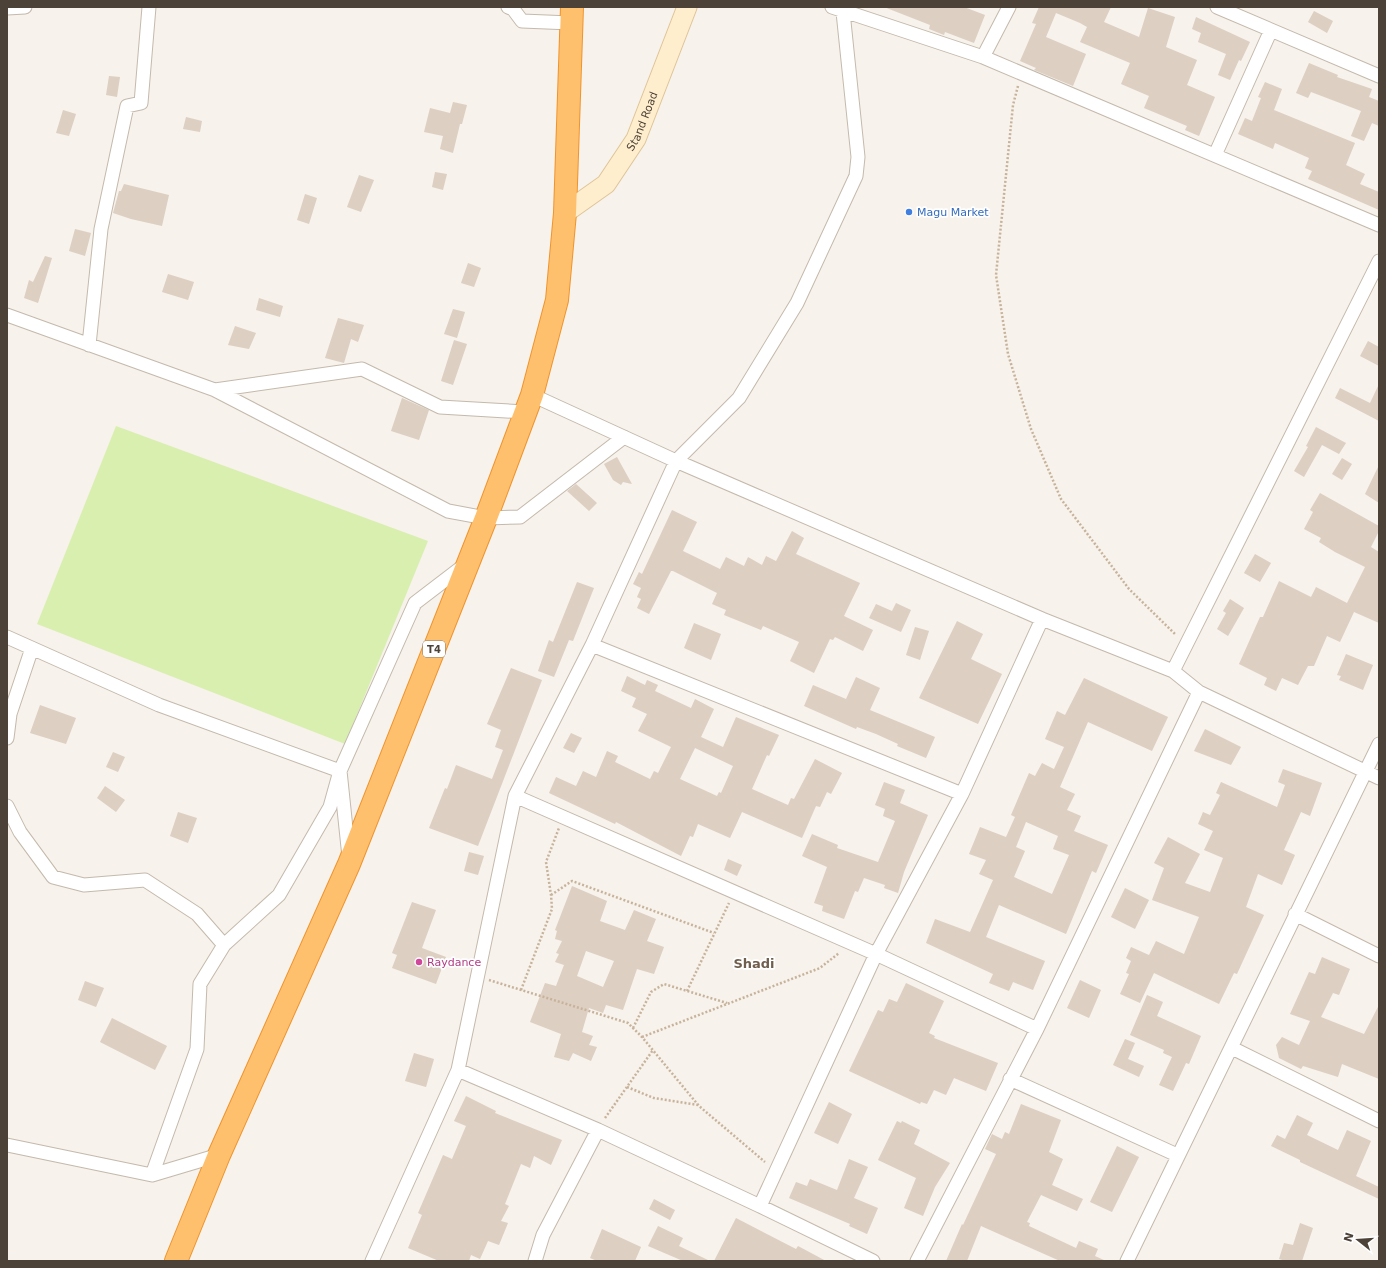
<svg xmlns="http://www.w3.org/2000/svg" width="1386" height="1268" font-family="'DejaVu Sans',sans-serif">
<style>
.green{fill:#d9efb0}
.building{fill:#ddcfc2;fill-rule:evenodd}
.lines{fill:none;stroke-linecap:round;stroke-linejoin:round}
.street-casing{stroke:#c4b9ac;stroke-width:15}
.secondary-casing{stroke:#dfc598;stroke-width:21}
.highway-casing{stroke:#ef942d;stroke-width:24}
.path{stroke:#c7b39b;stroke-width:2.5;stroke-dasharray:2 2;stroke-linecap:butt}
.street{stroke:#fff;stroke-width:13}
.secondary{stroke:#ffeecd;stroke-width:19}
.highway{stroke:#ffc06e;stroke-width:22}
.shop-dot{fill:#3f7fe0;stroke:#fff;stroke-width:1.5}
.hotel-dot{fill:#d1479c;stroke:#fff;stroke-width:1.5}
.labels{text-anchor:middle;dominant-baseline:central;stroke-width:3.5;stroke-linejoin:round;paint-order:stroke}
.shield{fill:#fff;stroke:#827b73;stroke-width:1}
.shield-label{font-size:10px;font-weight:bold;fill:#4c4237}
.street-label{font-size:11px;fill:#4c4237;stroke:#fff}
.shop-label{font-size:11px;fill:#366cbe;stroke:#fff;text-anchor:start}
.hotel-label{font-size:11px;fill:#b23c85;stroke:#fff;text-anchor:start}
.quarter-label{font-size:13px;font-weight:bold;fill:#715f4d;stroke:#fff}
</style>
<rect width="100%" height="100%" fill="#f7f2eb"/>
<path class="green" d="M 116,426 L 428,541 L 345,744 L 37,624 Z"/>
<path class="building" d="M 884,7 L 964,7 L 985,15 L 974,43 L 945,32 L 944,35 L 929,29 L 930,25 Z
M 1039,7 L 1111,7 L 1104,22 L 1139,37 L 1148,8 L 1175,17 L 1166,47 L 1197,60 L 1187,85 L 1215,97 L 1199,136 L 1185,130 L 1187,126 L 1144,108 L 1149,96 L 1121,84 L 1130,63 L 1080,42 L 1087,27 L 1080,23 L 1056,13 L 1046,37 L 1086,54 L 1073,86 L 1034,70 L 1036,68 L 1020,61 L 1036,24 L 1032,23 Z
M 1314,11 L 1333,21 L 1327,33 L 1308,22 Z
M 1196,17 L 1250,42 L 1241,61 L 1239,60 L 1230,80 L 1218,75 L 1226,54 L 1198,42 L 1201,33 L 1192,29 Z
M 1309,63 L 1338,75 L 1337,77 L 1372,89 L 1369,97 L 1379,101 L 1379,126 L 1372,123 L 1364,141 L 1351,136 L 1361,111 L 1311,92 L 1308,98 L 1296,93 Z
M 109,76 L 120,77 L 117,97 L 106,95 Z
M 1265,82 L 1282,89 L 1274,110 L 1355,143 L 1346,165 L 1365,174 L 1360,184 L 1379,192 L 1379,210 L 1308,179 L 1312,171 L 1305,168 L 1309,158 L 1275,143 L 1273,149 L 1238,134 L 1245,118 L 1252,121 L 1261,98 L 1258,97 Z
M 453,102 L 467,105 L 462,124 L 460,124 L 453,153 L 440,149 L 443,136 L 424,132 L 430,108 L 450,113 Z
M 63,110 L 76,114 L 69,136 L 56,133 Z
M 186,117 L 202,121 L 200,132 L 183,129 Z
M 435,172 L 447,174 L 443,190 L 432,187 Z
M 359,175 L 374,180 L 361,212 L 347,207 Z
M 124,184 L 169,195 L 162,226 L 131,219 L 113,213 L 119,191 L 121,191 Z
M 305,194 L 317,198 L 309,224 L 297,220 Z
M 75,229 L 91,233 L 85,256 L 69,251 Z
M 45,256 L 52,258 L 38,303 L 24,298 L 29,280 L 33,282 Z
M 468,263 L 481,268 L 474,287 L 461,283 Z
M 168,274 L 194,282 L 188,300 L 162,292 Z
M 259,298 L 283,306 L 280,317 L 256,310 Z
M 453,309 L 465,312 L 457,338 L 444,334 Z
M 338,318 L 364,325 L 358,342 L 351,339 L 344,363 L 325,358 Z
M 235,326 L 256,333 L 249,349 L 228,345 Z
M 454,340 L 467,344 L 453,385 L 441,381 Z
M 1368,341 L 1379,347 L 1379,366 L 1360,356 Z
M 1379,384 L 1379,421 L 1335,398 L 1340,388 L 1370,403 Z
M 402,398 L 429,410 L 419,440 L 391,431 Z
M 1316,427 L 1346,443 L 1339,454 L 1322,445 L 1304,477 L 1294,471 L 1308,447 L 1306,446 Z
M 617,457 L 632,484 L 623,482 L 621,485 L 613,480 L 604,464 Z
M 1342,458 L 1352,464 L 1342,480 L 1332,474 Z
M 1379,465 L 1379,503 L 1365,494 Z
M 576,484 L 597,503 L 589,511 L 567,491 Z
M 1320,493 L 1379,526 L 1379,531 L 1371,547 L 1379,552 L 1379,623 L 1354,612 L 1340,642 L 1327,636 L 1314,666 L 1308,666 L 1298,685 L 1282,678 L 1276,691 L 1264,685 L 1267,678 L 1239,664 L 1260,617 L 1263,617 L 1279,581 L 1311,597 L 1316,587 L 1347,603 L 1365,567 L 1335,552 L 1319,542 L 1321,538 L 1304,529 L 1313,512 L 1310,510 Z
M 672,510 L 697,522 L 683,551 L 720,569 L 726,557 L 744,566 L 748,557 L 762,565 L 766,556 L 776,561 L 792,531 L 804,538 L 796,554 L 860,583 L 844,616 L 873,630 L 863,651 L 835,637 L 833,640 L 830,639 L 814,673 L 790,661 L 799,642 L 763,626 L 761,630 L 724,615 L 726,610 L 712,604 L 717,593 L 673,571 L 671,571 L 649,614 L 637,608 L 641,599 L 637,597 L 641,588 L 633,584 L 639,572 L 642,574 Z
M 1255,554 L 1271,563 L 1260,582 L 1244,573 Z
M 577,582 L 594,588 L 573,641 L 569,640 L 554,677 L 538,671 L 549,640 L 553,642 Z
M 1230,599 L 1244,608 L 1228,636 L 1217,629 L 1226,613 L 1223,611 Z
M 896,603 L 911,610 L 901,632 L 869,618 L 876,604 L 892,611 Z
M 957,621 L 983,634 L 971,659 L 1002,674 L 978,724 L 919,698 Z
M 694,623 L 721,634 L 711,660 L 684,648 Z
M 915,627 L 929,631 L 920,660 L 906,655 Z
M 1346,654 L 1373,665 L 1363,690 L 1339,680 L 1341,676 L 1337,675 Z
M 511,668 L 542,680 L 478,846 L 429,828 L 445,788 L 447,789 L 456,765 L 492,779 L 503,750 L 495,747 L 501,730 L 487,724 Z
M 627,676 L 645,685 L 647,680 L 658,685 L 655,691 L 691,708 L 695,699 L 714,709 L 701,737 L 723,747 L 736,717 L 779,735 L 769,756 L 767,755 L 752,789 L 788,805 L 791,798 L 794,799 L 815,759 L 842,773 L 831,794 L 827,792 L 820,807 L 816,806 L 802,838 L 742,812 L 730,838 L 698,824 L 693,837 L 690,836 L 681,856 L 616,822 L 615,824 L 549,793 L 556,777 L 576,786 L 583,771 L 596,777 L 607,751 L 618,756 L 615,762 L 650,779 L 654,771 L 658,773 L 671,747 L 638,731 L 647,714 L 632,707 L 636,698 L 621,691 ZM 695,748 L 733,766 L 721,793 L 719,792 L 717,796 L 680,779 Z
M 856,677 L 880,688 L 870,710 L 935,737 L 926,758 L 897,746 L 898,744 L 876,734 L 857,727 L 856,729 L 804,706 L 813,685 L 846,699 Z
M 1084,678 L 1168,717 L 1152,751 L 1088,722 L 1060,787 L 1075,794 L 1067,810 L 1081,816 L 1074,831 L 1108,845 L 1096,873 L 1092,871 L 1066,934 L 999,905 L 986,937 L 1045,961 L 1033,990 L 1013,982 L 1009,991 L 989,983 L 993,974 L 926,943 L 935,919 L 970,932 L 993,880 L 979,874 L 986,860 L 969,854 L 980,827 L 1006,837 L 1015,817 L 1011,815 L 1029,773 L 1035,776 L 1042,763 L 1054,769 L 1064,747 L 1045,739 L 1057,711 L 1065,715 ZM 1026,822 L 1058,836 L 1053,849 L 1069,855 L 1052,894 L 1014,877 L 1025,851 L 1016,847 Z
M 40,705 L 76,718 L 66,744 L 30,733 Z
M 1205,729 L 1241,747 L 1231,765 L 1194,751 Z
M 571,733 L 582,738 L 574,753 L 563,748 Z
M 113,752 L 125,757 L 118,772 L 106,767 Z
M 1283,769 L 1322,783 L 1310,816 L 1301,812 L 1284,850 L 1295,855 L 1282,885 L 1258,874 L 1246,907 L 1264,915 L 1237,974 L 1234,973 L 1219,1004 L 1154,973 L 1140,1003 L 1120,994 L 1129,974 L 1126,973 L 1131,961 L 1126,958 L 1131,947 L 1149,955 L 1156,941 L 1184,954 L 1199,917 L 1152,900 L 1164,868 L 1154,863 L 1168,837 L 1200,854 L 1185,883 L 1210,892 L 1223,858 L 1204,850 L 1213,831 L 1198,824 L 1203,812 L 1210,815 L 1220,795 L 1216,793 L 1221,782 L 1277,807 L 1285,785 L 1278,782 Z
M 884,782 L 905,790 L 900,803 L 928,815 L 904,872 L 898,893 L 884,888 L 885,885 L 864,878 L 858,892 L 855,891 L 844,919 L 822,911 L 823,906 L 814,903 L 827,867 L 802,856 L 812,834 L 838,845 L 837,848 L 878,862 L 895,821 L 883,816 L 885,809 L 875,805 Z
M 105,786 L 125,800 L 116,812 L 97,798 Z
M 178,812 L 197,818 L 188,843 L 170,836 Z
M 469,852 L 484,856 L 478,875 L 464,871 Z
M 728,859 L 742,865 L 737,876 L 724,870 Z
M 572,886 L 607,901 L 600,921 L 625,930 L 634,910 L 656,919 L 647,941 L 664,947 L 654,974 L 637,969 L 623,1010 L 606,1005 L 603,1013 L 589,1008 L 582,1032 L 593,1036 L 589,1045 L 597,1047 L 591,1061 L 573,1053 L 569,1061 L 554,1057 L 561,1034 L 530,1022 L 545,983 L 556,986 L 564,965 L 555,962 L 559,954 L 556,953 L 562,941 L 555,939 L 557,931 L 555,930 ZM 586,951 L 614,961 L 603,987 L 577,976 Z
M 1125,888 L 1149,900 L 1135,929 L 1111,917 Z
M 412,902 L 436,910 L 422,948 L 446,957 L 436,984 L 392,968 L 397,955 L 392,953 Z
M 1322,957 L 1350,969 L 1339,995 L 1333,993 L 1321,1017 L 1364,1034 L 1379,1005 L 1379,1079 L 1342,1064 L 1338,1077 L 1303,1066 L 1301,1069 L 1279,1058 L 1276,1045 L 1282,1037 L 1299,1045 L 1310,1021 L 1290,1014 L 1309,972 L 1315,974 Z
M 1080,980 L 1101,990 L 1089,1018 L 1067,1008 Z
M 85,981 L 104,988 L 96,1007 L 78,1000 Z
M 906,983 L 944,1001 L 929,1033 L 935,1036 L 934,1038 L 998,1063 L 986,1091 L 954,1078 L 946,1095 L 934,1090 L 927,1104 L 921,1102 L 920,1104 L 849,1071 L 878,1010 L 883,1012 L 889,999 L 897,1002 Z
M 1147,995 L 1163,1002 L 1157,1016 L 1201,1036 L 1189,1064 L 1186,1063 L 1173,1091 L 1159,1085 L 1172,1057 L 1163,1053 L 1164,1050 L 1130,1035 Z
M 112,1018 L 167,1046 L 155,1070 L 100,1042 Z
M 1125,1039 L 1135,1043 L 1128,1059 L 1144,1066 L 1139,1077 L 1113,1065 Z
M 414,1053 L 434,1059 L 426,1087 L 405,1081 Z
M 466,1096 L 496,1111 L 495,1113 L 562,1140 L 551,1165 L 534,1156 L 530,1168 L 521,1164 L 505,1204 L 509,1206 L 501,1221 L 508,1223 L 499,1245 L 488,1241 L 480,1259 L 471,1255 L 469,1261 L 439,1261 L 408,1248 L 422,1215 L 418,1213 L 443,1155 L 452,1159 L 466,1126 L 454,1121 Z
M 829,1102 L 852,1114 L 838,1144 L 814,1133 Z
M 1021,1104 L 1061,1120 L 1049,1152 L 1063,1159 L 1052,1185 L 1083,1199 L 1077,1211 L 1041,1195 L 1027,1222 L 1030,1223 L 1029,1226 L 1076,1248 L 1079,1241 L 1098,1249 L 1095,1256 L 1106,1261 L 1060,1261 L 981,1226 L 967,1261 L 946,1261 L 962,1224 L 963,1225 L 996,1154 L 985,1149 L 992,1134 L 1002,1139 L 1005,1132 L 1009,1134 Z
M 1297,1115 L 1313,1123 L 1307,1135 L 1338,1150 L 1347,1130 L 1371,1141 L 1356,1176 L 1379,1187 L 1379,1199 L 1300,1162 L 1300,1160 L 1271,1146 L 1277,1135 L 1285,1139 Z
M 897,1121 L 901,1123 L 902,1121 L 920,1130 L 914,1144 L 950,1163 L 935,1187 L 923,1216 L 904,1208 L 916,1178 L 878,1160 Z
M 1117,1146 L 1139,1157 L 1112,1212 L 1090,1202 Z
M 849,1159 L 868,1167 L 854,1198 L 878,1208 L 867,1234 L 849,1226 L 850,1224 L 789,1198 L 796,1182 L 807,1186 L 810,1179 L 837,1190 Z
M 654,1199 L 675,1210 L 670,1220 L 649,1209 Z
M 736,1218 L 796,1249 L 798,1246 L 826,1261 L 714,1261 Z
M 1300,1223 L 1313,1228 L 1302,1261 L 1286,1261 L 1279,1259 L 1284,1243 L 1293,1245 Z
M 658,1226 L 683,1238 L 679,1246 L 710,1261 L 683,1261 L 648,1246 Z
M 602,1229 L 641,1247 L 635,1261 L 597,1261 L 590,1258 Z"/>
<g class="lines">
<g class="street-casing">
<path id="street" d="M 508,7 L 513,9 L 522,21 L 571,23
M 832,7 L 983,57 L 1009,7
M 1217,7 L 1379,76
M 7,8 L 25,7
M 983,57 L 1379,225
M 1215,155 L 1271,30
M 7,315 L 215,390 L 362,369 L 440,407 L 525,412
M 89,345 L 101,229 L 127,106 L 141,103 L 149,7
M 215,390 L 448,511 L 486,518 L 520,517 L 624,437
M 532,395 L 676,461 L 1042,619 L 1173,671 L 1199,692 L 1379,778
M 7,637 L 159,705 L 340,771 L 349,857
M 592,645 L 962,794
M 1173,671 L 1379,261
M 7,738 L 10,714 L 32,648
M 515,796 L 876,954 L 1037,1029
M 7,806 L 20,832 L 53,877 L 84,885 L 145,880 L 197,914 L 224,945
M 1295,914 L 1379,956
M 1232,1048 L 1379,1121
M 458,1070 L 598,1130 L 760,1206 L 876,954 L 962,794 L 1042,619
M 1010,1079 L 1177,1155
M 7,1145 L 152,1175 L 219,1155
M 152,1175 L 197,1049 L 200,984 L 224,945 L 279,895 L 330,807 L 340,771 L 415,603 L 466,564
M 760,1206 L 873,1261
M 372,1261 L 458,1070 L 515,796 L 592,645 L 676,461 L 739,398 L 797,303 L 856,176 L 858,157 L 843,12 L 845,7
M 535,1261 L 543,1235 L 598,1130
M 917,1261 L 1037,1029 L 1199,692
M 1127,1261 L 1379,744"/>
</g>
<g class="secondary-casing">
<g id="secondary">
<path id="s1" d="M 565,213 L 606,184 L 636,139 L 687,7"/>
</g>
</g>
<g class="highway-casing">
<path id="highway" d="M 176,1261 L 219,1155 L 349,864 L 486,518 L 532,395 L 557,300 L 565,213 L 572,7"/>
</g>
<path class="path" d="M 1018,86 L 1013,105 L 996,275 L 1008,354 L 1031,429 L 1061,499 L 1129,589 L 1176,635
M 551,895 L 572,881 L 714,933
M 489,980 L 628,1023 L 642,1037 L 699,1106 L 765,1162
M 521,990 L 552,909 L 551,895 L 546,862 L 559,828
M 687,991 L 729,903
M 633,1028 L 651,992 L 664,984 L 727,1003
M 642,1037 L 820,968 L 839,953
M 627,1087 L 654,1098 L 698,1105
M 605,1118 L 653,1050"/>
<use href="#street" class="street"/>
<use href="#secondary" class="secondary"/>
<use href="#highway" class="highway"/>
</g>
<circle class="shop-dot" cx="909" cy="212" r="4"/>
<circle class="hotel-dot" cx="419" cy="962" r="4"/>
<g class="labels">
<rect class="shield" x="423" y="641" width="22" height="16" rx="3"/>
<g class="shield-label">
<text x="434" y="649">T4</text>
</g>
<g class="street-label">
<text stroke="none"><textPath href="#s1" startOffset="123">Stand Road</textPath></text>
</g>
<g class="shop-label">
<text x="917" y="212">Magu Market</text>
</g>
<g class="hotel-label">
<text x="427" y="962">Raydance</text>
</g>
<g class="quarter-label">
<text x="754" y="963">Shadi</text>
</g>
</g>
<rect width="1386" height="1268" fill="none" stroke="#4c4237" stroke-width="16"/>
<g transform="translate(1358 1240) rotate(287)" stroke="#ffffff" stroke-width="3" paint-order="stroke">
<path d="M0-3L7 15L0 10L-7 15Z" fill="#4c4237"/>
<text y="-6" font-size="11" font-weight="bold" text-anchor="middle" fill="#4c4237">N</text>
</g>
</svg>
